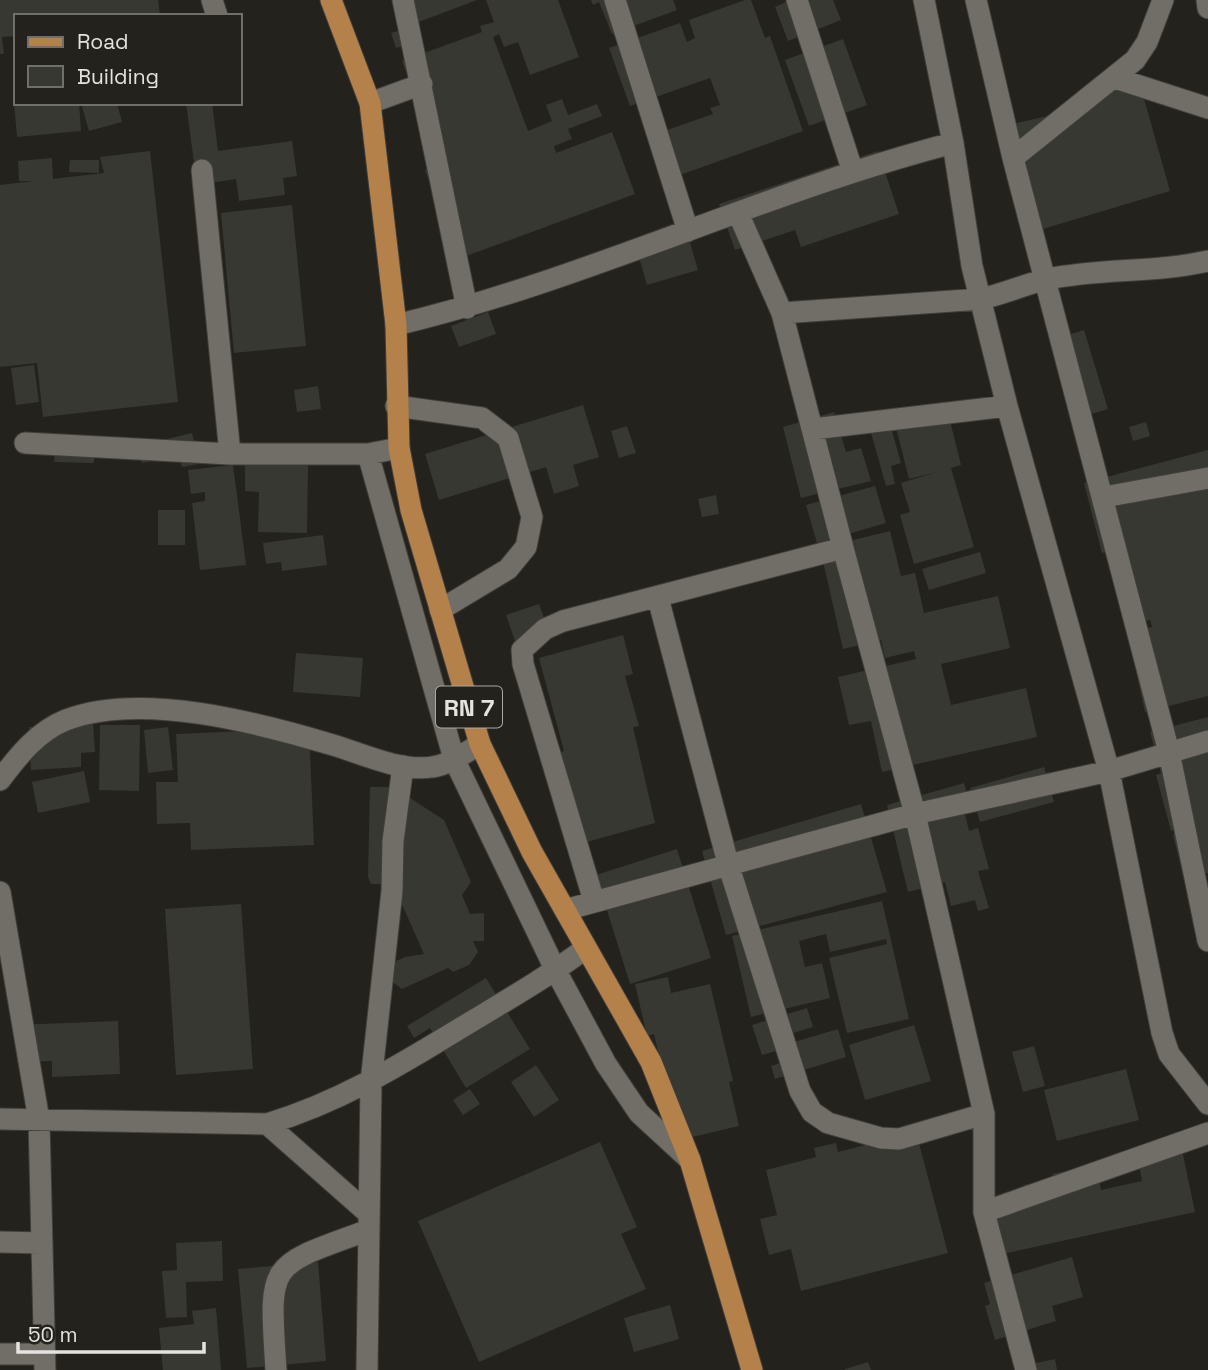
<svg xmlns="http://www.w3.org/2000/svg" width="1208" height="1370" font-family="'Space Grotesk',sans-serif">
<style>
.building{fill:#373832}
.lines{fill:none;stroke-linecap:round;stroke-linejoin:round}
.minor-casing{stroke:#413f3b;stroke-width:23}
.major-casing{stroke:#413f3b;stroke-width:23}
.minor{stroke:#716e68;stroke-width:21}
.major{stroke:#b5814a;stroke-width:21}
.labels{text-anchor:middle;dominant-baseline:central;stroke-width:7;stroke-linejoin:round;paint-order:stroke}
.shield{fill:#24221c;stroke:#aaa9a4;stroke-width:2}
.shield-label{font-size:24px;font-weight:bold;fill:#e4e3df}
</style>
<rect width="100%" height="100%" fill="#24221c"/>
<path class="building" d="M 0,0 L 158,0 L 160,16 L 16,16 L 16,36 L 2,37 L 4,54 L 0,54 Z
M 398,0 L 477,0 L 408,26 Z
M 486,0 L 558,0 L 579,57 L 530,75 L 518,42 L 504,47 L 499,34 L 493,37 L 528,131 L 552,121 L 546,105 L 562,99 L 568,115 L 597,104 L 602,116 L 568,129 L 572,139 L 554,146 L 556,153 L 612,132 L 635,194 L 458,259 L 425,170 L 440,164 L 402,61 L 482,32 L 480,26 L 494,22 Z
M 591,0 L 673,0 L 677,10 L 612,34 L 599,2 L 593,5 Z
M 745,0 L 751,0 L 765,38 L 770,36 L 803,131 L 666,180 L 650,136 L 713,114 L 710,108 L 720,105 L 710,78 L 630,106 L 609,48 L 680,23 L 687,42 L 695,38 L 689,20 Z
M 790,0 L 833,0 L 841,20 L 788,41 L 775,7 Z
M 411,27 L 416,42 L 396,48 L 391,33 Z
M 843,39 L 867,105 L 809,126 L 785,60 Z
M 1139,81 L 1170,191 L 1026,234 L 995,128 L 1069,111 L 1067,103 Z
M 14,103 L 79,103 L 81,131 L 17,137 Z
M 81,103 L 117,103 L 122,122 L 89,131 Z
M 186,103 L 212,103 L 218,151 L 292,141 L 297,176 L 283,178 L 285,195 L 239,201 L 236,179 L 197,185 Z
M 150,151 L 178,402 L 43,417 L 37,363 L 0,367 L 0,185 L 34,181 L 19,181 L 18,161 L 52,158 L 53,179 L 104,173 L 100,157 Z
M 878,151 L 899,214 L 801,247 L 795,230 L 735,250 L 719,204 Z
M 70,160 L 99,160 L 99,173 L 69,172 Z
M 292,205 L 306,346 L 234,353 L 221,213 Z
M 688,236 L 698,270 L 647,285 L 637,250 Z
M 488,312 L 496,334 L 459,347 L 451,326 Z
M 1084,330 L 1108,409 L 1078,418 L 1054,339 Z
M 34,365 L 39,402 L 16,405 L 11,368 Z
M 318,386 L 321,409 L 297,412 L 294,390 Z
M 945,401 L 961,465 L 951,468 L 974,547 L 914,564 L 900,515 L 910,512 L 901,483 L 937,472 L 909,479 L 893,415 Z
M 583,405 L 599,457 L 573,465 L 579,486 L 554,494 L 546,467 L 439,500 L 425,454 Z
M 886,410 L 901,463 L 891,466 L 895,484 L 886,486 L 866,415 Z
M 834,412 L 846,452 L 861,448 L 871,481 L 801,498 L 783,427 Z
M 1146,422 L 1150,436 L 1133,441 L 1129,427 Z
M 627,426 L 636,453 L 619,458 L 611,431 Z
M 192,433 L 199,464 L 182,467 L 178,455 L 142,463 L 138,446 Z
M 55,447 L 94,448 L 94,463 L 54,462 Z
M 1208,450 L 1208,696 L 1145,712 L 1128,634 L 1152,627 L 1150,620 L 1129,625 L 1109,551 L 1102,553 L 1084,483 Z
M 245,464 L 308,465 L 307,533 L 258,532 L 259,492 L 245,491 Z
M 233,465 L 246,565 L 200,570 L 192,503 L 205,501 L 205,492 L 191,494 L 188,470 Z
M 875,486 L 886,523 L 817,543 L 806,505 Z
M 716,495 L 719,514 L 702,517 L 698,499 Z
M 158,510 L 185,510 L 185,545 L 158,545 Z
M 890,531 L 901,576 L 915,573 L 924,613 L 998,596 L 1010,648 L 941,664 L 951,705 L 1026,688 L 1037,737 L 882,772 L 871,721 L 849,725 L 838,677 L 916,659 L 914,651 L 885,658 L 881,640 L 843,649 L 820,548 Z
M 323,535 L 327,565 L 282,571 L 281,562 L 266,564 L 263,543 Z
M 980,552 L 986,573 L 929,590 L 922,569 Z
M 539,604 L 548,629 L 515,641 L 506,615 Z
M 623,635 L 633,674 L 625,676 L 639,726 L 633,727 L 655,823 L 583,843 L 558,753 L 564,751 L 539,658 Z
M 296,653 L 363,658 L 360,697 L 293,692 Z
M 1208,717 L 1208,873 L 1184,879 L 1173,835 L 1188,831 L 1186,826 L 1171,831 L 1156,775 L 1161,773 L 1150,732 Z
M 93,723 L 95,752 L 81,753 L 81,767 L 31,770 L 29,727 Z
M 100,725 L 140,725 L 139,791 L 99,790 Z
M 168,727 L 173,770 L 148,773 L 144,730 Z
M 309,728 L 314,845 L 191,850 L 190,823 L 157,824 L 156,782 L 178,782 L 176,734 Z
M 1044,767 L 1054,802 L 980,822 L 970,788 Z
M 84,771 L 90,802 L 38,813 L 32,782 Z
M 964,783 L 971,808 L 964,810 L 969,831 L 978,828 L 989,869 L 978,871 L 989,908 L 978,911 L 975,900 L 951,906 L 945,882 L 908,892 L 887,805 Z
M 370,787 L 393,787 L 444,820 L 471,882 L 462,895 L 470,914 L 484,913 L 484,941 L 473,941 L 478,952 L 469,965 L 453,972 L 448,968 L 402,989 L 376,970 L 405,957 L 424,954 L 396,891 L 396,884 L 371,884 L 368,877 Z
M 861,804 L 887,892 L 726,935 L 702,851 Z
M 677,849 L 711,958 L 630,984 L 596,875 Z
M 882,901 L 909,1019 L 847,1033 L 829,958 L 887,944 L 886,939 L 830,952 L 826,934 L 799,941 L 805,967 L 822,963 L 830,998 L 751,1017 L 732,936 Z
M 241,904 L 253,1069 L 176,1075 L 165,909 Z
M 668,977 L 671,993 L 710,984 L 733,1081 L 729,1082 L 739,1126 L 679,1140 L 654,1034 L 647,1036 L 635,984 Z
M 486,978 L 530,1049 L 466,1088 L 430,1028 L 414,1038 L 407,1026 Z
M 807,1008 L 813,1027 L 780,1037 L 783,1049 L 762,1055 L 752,1025 Z
M 118,1021 L 120,1074 L 52,1077 L 52,1061 L 17,1062 L 15,1025 Z
M 914,1025 L 931,1081 L 865,1100 L 849,1045 Z
M 838,1029 L 846,1057 L 775,1079 L 771,1066 L 789,1060 L 784,1045 Z
M 1034,1046 L 1045,1086 L 1023,1092 L 1012,1052 Z
M 536,1065 L 559,1100 L 534,1117 L 511,1082 Z
M 1126,1069 L 1139,1120 L 1057,1141 L 1044,1090 Z
M 470,1089 L 480,1104 L 463,1115 L 453,1100 Z
M 916,1132 L 948,1253 L 801,1291 L 791,1249 L 769,1255 L 760,1219 L 777,1215 L 766,1170 L 816,1157 L 814,1148 L 836,1143 L 838,1152 Z
M 600,1142 L 637,1227 L 621,1234 L 646,1289 L 479,1362 L 418,1221 Z
M 1181,1145 L 1195,1212 L 989,1257 L 979,1209 L 1026,1198 L 1023,1185 L 1053,1179 L 1052,1174 L 1114,1161 L 1099,1179 L 1101,1190 L 1142,1181 L 1137,1155 Z
M 222,1241 L 223,1281 L 186,1282 L 187,1317 L 166,1318 L 162,1271 L 177,1270 L 176,1243 Z
M 1072,1257 L 1083,1297 L 1052,1306 L 1056,1321 L 995,1340 L 985,1306 L 990,1304 L 984,1283 Z
M 318,1262 L 326,1361 L 247,1368 L 238,1269 Z
M 670,1305 L 679,1339 L 634,1352 L 624,1318 Z
M 216,1308 L 221,1370 L 163,1370 L 159,1328 L 194,1324 L 192,1311 Z
M 1055,1359 L 1057,1370 L 1018,1370 L 1017,1367 Z
M 868,1362 L 871,1370 L 845,1370 L 845,1369 Z"/>
<g class="lines">
<g class="minor-casing">
<path id="minor" d="M 212,0 L 217,16
M 403,0 L 467,308
M 615,0 L 688,231
M 797,0 L 853,172
M 924,0 L 953,143 L 972,266 L 1007,406 L 1109,771 L 1162,1033 L 1169,1054 L 1208,1104
M 976,0 L 1013,158 L 1169,752 L 1208,941
M 1207,0 L 1208,8
M 1115,78 L 1208,108
M 370,103 L 422,84
M 1013,158 L 1135,60 L 1147,42 L 1163,0
M 202,170 L 230,454
M 738,213 L 782,313 L 843,548
M 782,313 L 981,299 C 1004,294 1025,284 1048,279 C 1101,268 1155,273 1208,261
M 396,325 C 586,280 763,192 953,143
M 396,406 L 482,418 L 508,438 L 532,517 L 526,547 L 508,569 L 440,610
M 813,429 L 1007,406
M 25,443 L 230,454 L 368,454 L 399,448
M 368,454 L 454,759 L 556,971 L 606,1064 L 639,1113 L 690,1160
M 1104,497 L 1208,478
M 658,598 L 729,867 L 800,1091 L 812,1112 L 828,1123 L 881,1138 L 899,1139 L 984,1114
M 0,780 C 18,756 38,731 66,720 C 141,691 259,723 333,745 C 363,754 400,772 432,767 C 448,765 465,753 480,744
M 0,892 L 39,1120 L 45,1370
M 594,901 L 523,664 L 522,650 L 545,629 L 563,621 L 843,548 L 915,814 L 984,1114 L 984,1212 L 1026,1370
M 565,910 L 915,814 L 1109,771 L 1208,741
M 0,1119 L 267,1124 C 337,1103 397,1067 459,1029 C 502,1003 546,978 586,948
M 267,1124 L 369,1214
M 984,1212 L 1208,1133
M 0,1242 L 42,1243
M 0,1354 L 45,1354
M 276,1370 C 269,1261 266,1267 369,1230
M 367,1370 L 371,1082 L 392,891 L 393,841 L 403,766"/>
</g>
<g class="major-casing">
<path id="major" d="M 331,0 L 370,103 L 396,325 L 399,448 L 411,510 L 480,744 L 532,852 L 651,1062 L 690,1160 L 752,1370"/>
</g>
<use href="#minor" class="minor"/>
<use href="#major" class="major"/>
</g>
<g class="labels">
<rect class="shield" x="436" y="686.5" width="66" height="41" rx="5"/>
<g class="shield-label">
<text x="469" y="707">RN 7</text>
</g>
</g>
<rect x="14" y="14" width="228" height="91" fill="#24221c" stroke="#716f6a" stroke-width="2"/>
<rect x="28" y="37" width="35" height="10" fill="#b5814a" stroke="#716f6a" stroke-width="2"/>
<text x="77" y="49" font-size="21" fill="#e4e3df">Road</text>
<rect x="28" y="66" width="35" height="21" fill="#373832" stroke="#716f6a" stroke-width="2"/>
<text x="77" y="84" font-size="21" fill="#e4e3df">Building</text>
<path d="M18 1342v10h186v-10" fill="none" stroke="#e4e3df" stroke-width="3.5"/>
<text x="28" y="1342" font-size="21" fill="#e4e3df" stroke="#24221c" stroke-width="5" paint-order="stroke">50 m</text>
</svg>
